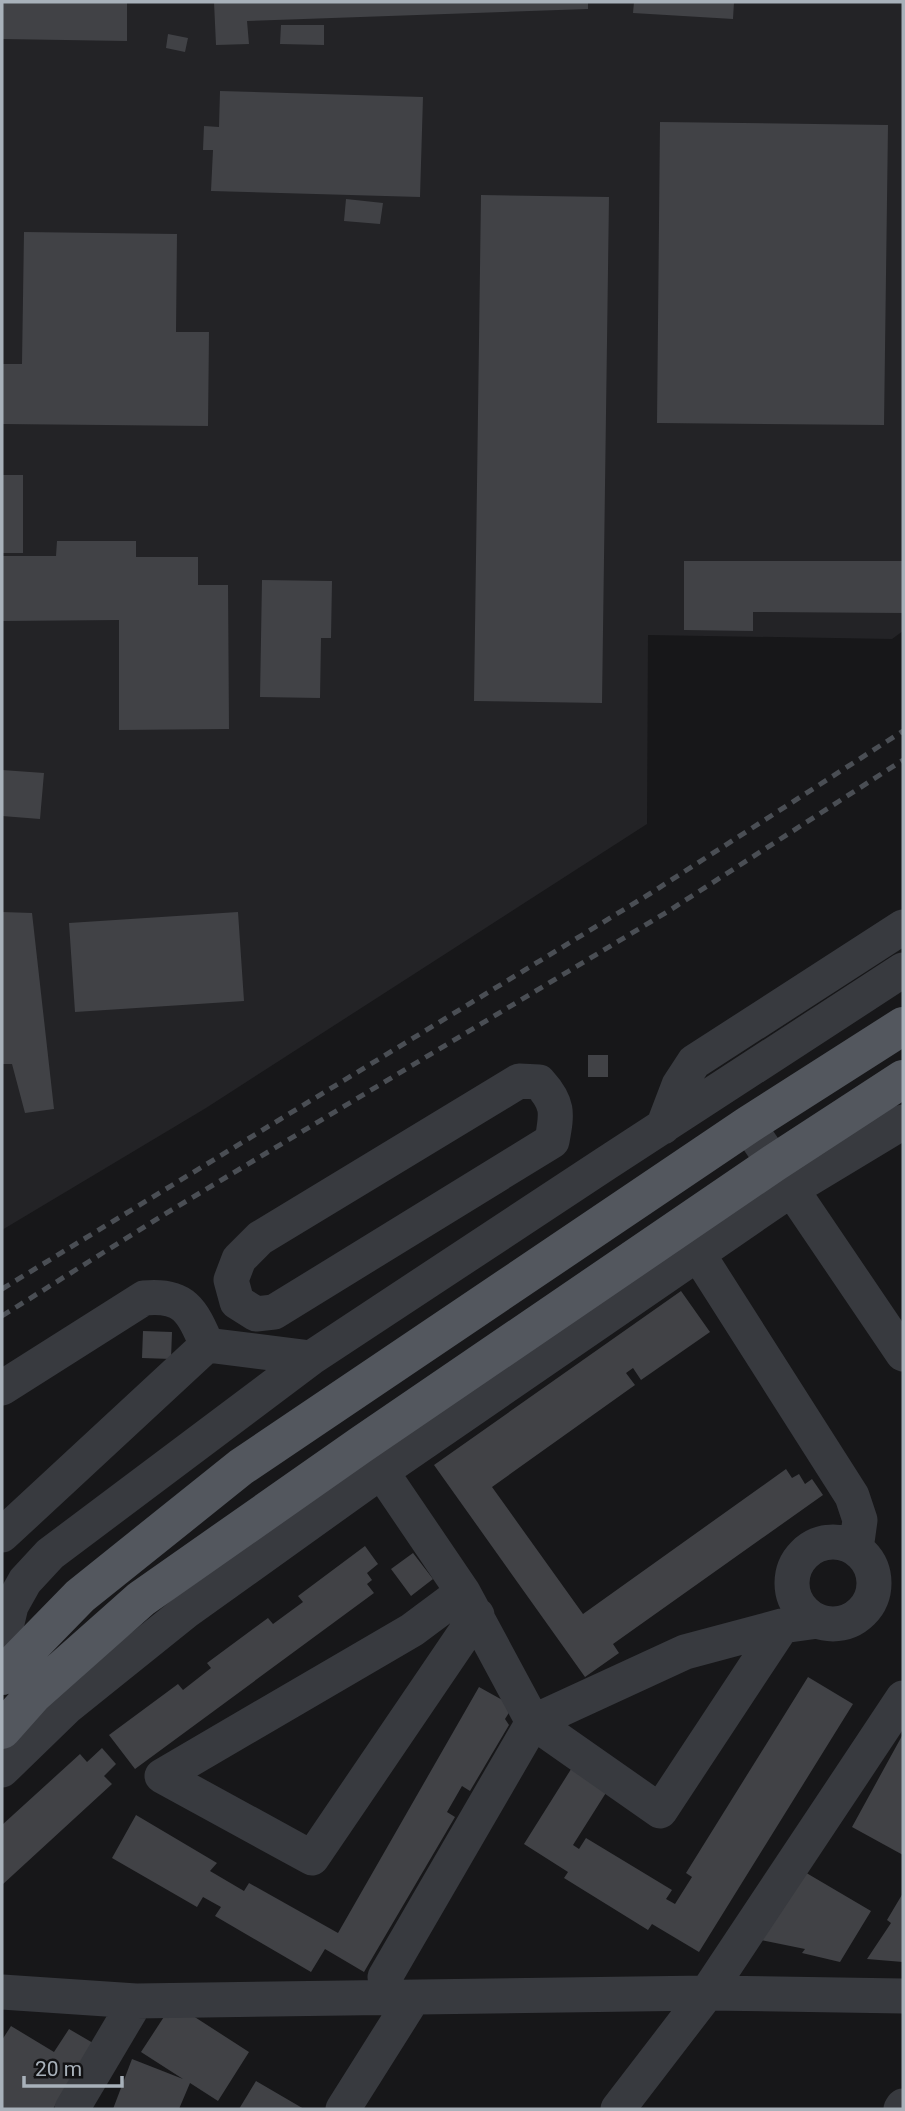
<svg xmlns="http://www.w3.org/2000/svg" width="905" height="2111" font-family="Roboto,sans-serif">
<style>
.built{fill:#232326}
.building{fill:#414246}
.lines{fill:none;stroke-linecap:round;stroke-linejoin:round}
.minor{stroke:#383a3f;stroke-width:35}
.major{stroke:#53575e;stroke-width:38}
.rail{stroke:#4a4e54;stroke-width:5;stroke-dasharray:9 7;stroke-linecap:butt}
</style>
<rect width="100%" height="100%" fill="#171719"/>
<path class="built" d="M 2,2 L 903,2 L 903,631 L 892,639 L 648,635 L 647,824 L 206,1108 L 2,1230 Z"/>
<path class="building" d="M 2,2 L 127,2 L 127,41 L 2,39 Z
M 214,2 L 588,2 L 588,9 L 247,21 L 249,44 L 216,45 Z
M 634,2 L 734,2 L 733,19 L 633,13 Z
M 281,25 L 324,25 L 324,45 L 280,44 Z
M 168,34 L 188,38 L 185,52 L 166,48 Z
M 220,91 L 423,97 L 420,197 L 211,191 L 213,150 L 203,150 L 204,126 L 219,127 Z
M 660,122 L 888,125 L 884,425 L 657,423 Z
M 481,195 L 609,197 L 602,703 L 474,701 Z
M 346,199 L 383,203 L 380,224 L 344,221 Z
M 24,232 L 177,234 L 176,332 L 209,332 L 208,426 L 2,424 L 2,364 L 22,364 Z
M 2,475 L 23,475 L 23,553 L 2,553 Z
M 57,541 L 136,541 L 136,557 L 198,557 L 198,585 L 228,585 L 229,729 L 119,730 L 119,620 L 2,621 L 2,556 L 56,556 Z
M 684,561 L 903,561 L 903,613 L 753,612 L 753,631 L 684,630 Z
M 262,580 L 332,581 L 331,638 L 321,638 L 320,698 L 260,697 Z
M 2,770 L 44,773 L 40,819 L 2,816 Z
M 2,912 L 32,913 L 54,1109 L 25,1113 L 12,1064 L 2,1064 Z
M 238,912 L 244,1001 L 75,1012 L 69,923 Z
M 588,1055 L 608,1055 L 608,1077 L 588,1077 Z
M 681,1291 L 710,1332 L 641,1380 L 633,1368 L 626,1373 L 635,1385 L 492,1487 L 583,1614 L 786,1469 L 792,1478 L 799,1474 L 805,1484 L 812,1479 L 823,1495 L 613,1644 L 619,1653 L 585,1677 L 434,1465 Z
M 143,1331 L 172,1332 L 171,1359 L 142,1358 Z
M 365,1546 L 378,1564 L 367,1573 L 372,1580 L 367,1584 L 374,1593 L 135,1769 L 109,1735 L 178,1684 L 183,1690 L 211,1668 L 207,1663 L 268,1618 L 273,1624 L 303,1602 L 298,1596 Z
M 413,1553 L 433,1579 L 411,1596 L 391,1569 Z
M 808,1677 L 853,1704 L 699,1952 L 652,1924 L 648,1930 L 564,1878 L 568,1872 L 524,1844 L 573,1766 L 609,1788 L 573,1845 L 579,1849 L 586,1838 L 672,1890 L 666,1899 L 675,1904 L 692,1877 L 686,1873 Z
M 479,1687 L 513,1706 L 505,1719 L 509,1725 L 470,1791 L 462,1786 L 447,1812 L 455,1817 L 364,1972 L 325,1949 L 311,1972 L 215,1916 L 221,1907 L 203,1897 L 197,1907 L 112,1858 L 136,1815 L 217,1863 L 210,1871 L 244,1891 L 249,1883 L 338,1933 Z
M 903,1734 L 903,1855 L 852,1827 Z
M 102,1748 L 116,1764 L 104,1776 L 112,1784 L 2,1885 L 2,1825 L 80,1754 L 87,1762 Z
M 803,1871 L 871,1911 L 840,1962 L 802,1953 L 805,1949 L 756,1939 Z
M 903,1893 L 903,1962 L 867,1959 L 891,1923 L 887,1920 Z
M 173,2003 L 249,2052 L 218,2101 L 190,2083 L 179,2109 L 113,2109 L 132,2059 L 183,2079 L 141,2052 Z
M 11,2026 L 54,2052 L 69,2029 L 93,2043 L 53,2109 L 2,2109 L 2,2040 Z
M 256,2081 L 304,2109 L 239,2109 Z"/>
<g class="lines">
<path class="minor" d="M 519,1081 L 539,1082 C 559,1104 557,1113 552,1141 L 274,1312 L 256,1314 L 237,1302 L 231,1280 L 239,1259 L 260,1238 Z
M 748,1125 L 903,1354
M 663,1127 L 679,1085 L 694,1062 L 903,927
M 698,1254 L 852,1496 L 860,1520 L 856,1549
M 2,1388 L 144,1298 C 185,1294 192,1311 207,1345
M 368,1452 L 463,1592 L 533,1722 L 660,1811 L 782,1626
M 2,1535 L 207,1345 L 311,1358
M792 1583a41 41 0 1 1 82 0a41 41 0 1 1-82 0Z
M 463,1592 L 412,1630 L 162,1776 L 312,1858 L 477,1615
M 2,1644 L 11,1606 L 25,1581 L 50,1554 L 311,1358 L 605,1164 L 903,970
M 2,1770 L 68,1706 L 185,1612 L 382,1471 L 792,1189 L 903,1122
M 385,1977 L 533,1722 L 685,1652 L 782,1626 L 818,1621
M 2,1992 L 136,2001 L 707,1993 L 903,1996
M 72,2109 L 136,2001
M 343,2109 L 413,1998
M 618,2109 L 707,1993 L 903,1698
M 901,2109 L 903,2106"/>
<path class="major" d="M 2,1676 L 80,1596 L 241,1467 L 748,1125 L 903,1026
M 2,1730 L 34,1694 L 141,1599 L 362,1444 L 774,1163 L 903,1079"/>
<path class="rail" d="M 2,1289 L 651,893 L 903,731
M 2,1316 L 160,1217 L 667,912 L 903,760"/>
</g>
<rect width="905" height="2111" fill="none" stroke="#a8b1ba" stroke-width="7"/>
<path d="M24 2076v10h98v-10" fill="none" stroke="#a8b1ba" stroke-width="3.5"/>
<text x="35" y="2076" font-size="21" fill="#a8b1ba" stroke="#121214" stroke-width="5" paint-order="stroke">20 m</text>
</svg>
